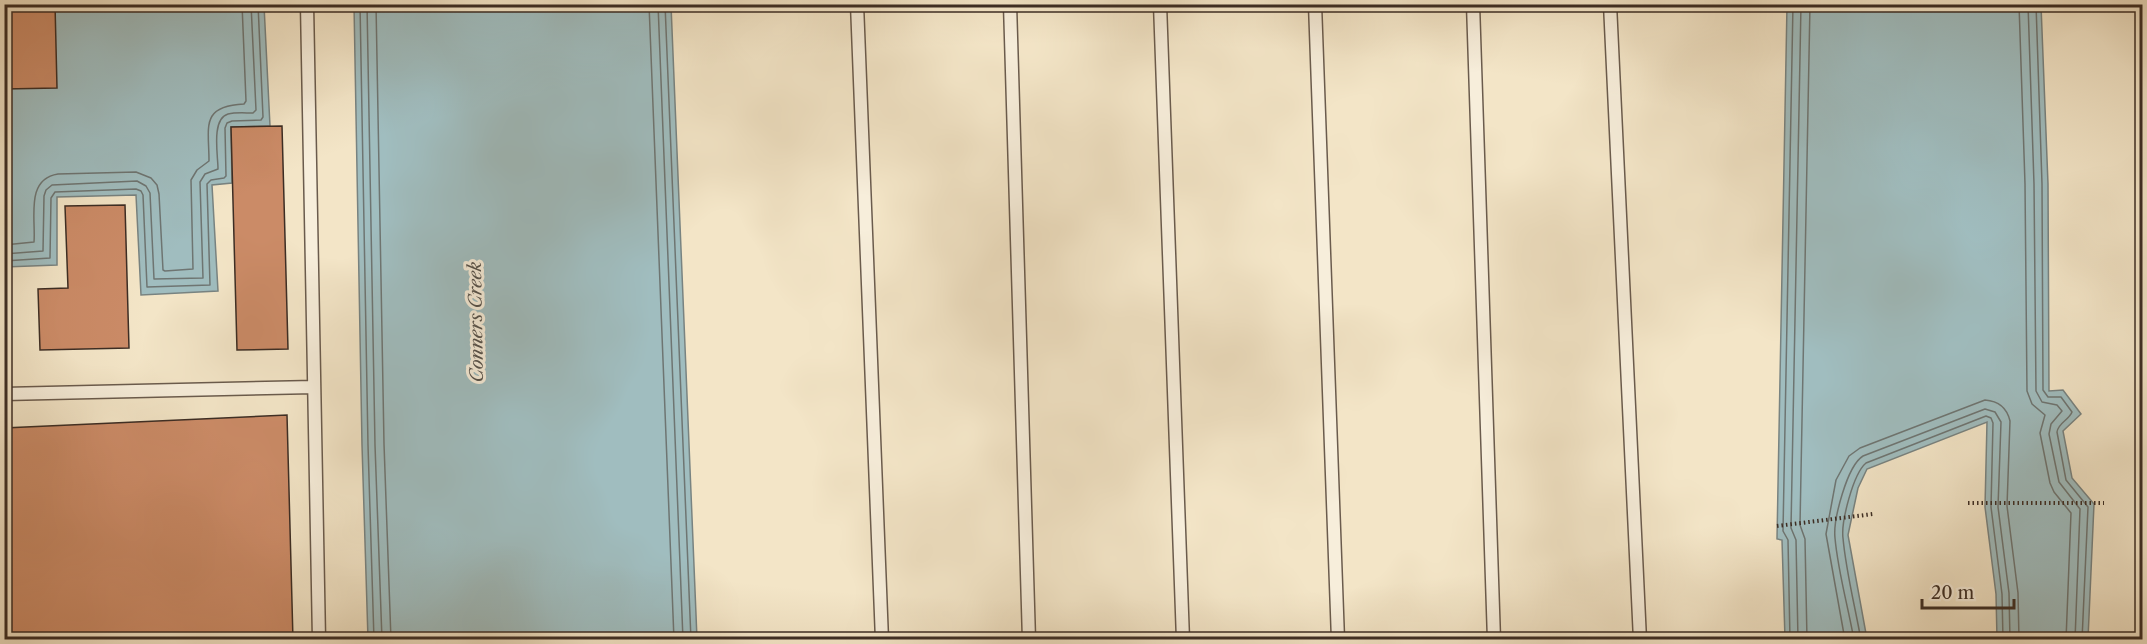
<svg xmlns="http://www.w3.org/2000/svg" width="2147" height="644" font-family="'Libre Caslon Text',serif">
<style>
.water{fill:#a0bdbf;stroke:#788381;stroke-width:1.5}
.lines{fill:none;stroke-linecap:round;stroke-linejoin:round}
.shore{stroke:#6e7572;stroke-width:1.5}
.building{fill:#cb8b67;stroke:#3c2d24;stroke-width:1.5}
.service-casing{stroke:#6a5b4d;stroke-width:15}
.path{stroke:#3c2d24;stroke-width:4;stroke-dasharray:1.5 3;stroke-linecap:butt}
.service{stroke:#f7eedb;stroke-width:12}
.labels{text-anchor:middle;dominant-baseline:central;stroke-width:6;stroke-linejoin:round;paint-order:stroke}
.water-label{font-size:18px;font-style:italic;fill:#55514b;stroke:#f7eedb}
</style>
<rect width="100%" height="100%" fill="#f3e5c7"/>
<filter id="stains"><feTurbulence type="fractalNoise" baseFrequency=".00333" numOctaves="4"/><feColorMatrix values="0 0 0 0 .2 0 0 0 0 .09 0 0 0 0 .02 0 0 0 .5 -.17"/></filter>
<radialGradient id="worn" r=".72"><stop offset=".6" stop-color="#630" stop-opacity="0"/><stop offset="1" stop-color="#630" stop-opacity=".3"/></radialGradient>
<path class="water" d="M 4,5 L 264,5 L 270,126 L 231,127 L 232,183 L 212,185 L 218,291 L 141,295 L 136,195 L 57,197 L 57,265 L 5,267 Z
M 354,5 L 671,5 L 697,639 L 368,639 L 362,445 Z
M 1787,5 L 2041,5 L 2048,184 L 2049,391 L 2063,390 L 2081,414 L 2063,431 L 2072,478 L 2094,504 L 2088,639 L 1997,639 L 1996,594 L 1985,507 L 1987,422 L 1867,469 L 1858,488 L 1848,535 L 1867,639 L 1785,639 L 1782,540 L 1777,539 Z"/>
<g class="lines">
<path class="shore" d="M 360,4 L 368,445 L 374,640
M 367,4 L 375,445 L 382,640
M 376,4 L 384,444 L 391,640
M 649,4 L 674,640
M 658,4 L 683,640
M 665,4 L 691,640
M 2019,4 L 2025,184 L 2027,391 L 2032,404 L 2045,415 L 2040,433 L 2050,483 L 2054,492 L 2071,513 L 2066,640
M 2028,4 L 2034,184 L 2036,391 L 2042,402 L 2057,405 L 2062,411 L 2051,424 L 2049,434 L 2059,482 L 2080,509 L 2075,640
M 2036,4 L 2042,184 L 2043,390 L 2048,397 L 2061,397 L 2072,412 C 2069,420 2058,423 2057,432 L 2066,480 L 2088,507 L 2082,640
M 4,245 L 34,242 C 36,219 25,179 58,174 L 136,172 L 151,178 L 157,185 L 159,194 L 163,270 L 165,271 L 193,269 L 191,180 L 197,170 L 209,161 C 209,127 200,106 244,104 L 246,101 L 242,4
M 4,254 L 43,251 L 44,196 L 46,190 L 52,185 L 137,181 L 146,186 L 150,193 L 154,279 L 203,278 L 200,182 L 205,174 L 218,169 C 218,155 211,119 228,114 C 236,112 245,113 253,113 L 256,110 L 251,4
M 4,261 L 50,258 L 51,198 L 55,192 L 136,189 L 141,191 L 143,195 L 147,287 L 210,285 L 207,184 L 211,180 L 224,178 L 226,176 L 225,128 L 227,123 L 232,121 L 261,120 L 263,117 L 258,4
M 1790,640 L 1788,540 L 1783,531 L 1793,4
M 1798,640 L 1796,540 L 1791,528 L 1801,4
M 1807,640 L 1805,539 L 1800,525 L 1810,4
M 1845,640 L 1826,534 L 1836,480 L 1849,456 L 1860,448 L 1985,400 C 1999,401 2007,408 2010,421 L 2007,506 L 2018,593 L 2019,640
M 1854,640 C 1848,606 1838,572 1835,538 C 1833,520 1847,466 1863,456 L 1985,409 L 1995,412 L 2001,422 L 1998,507 L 2009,593 L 2010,640
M 1861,640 C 1855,606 1846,572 1843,538 C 1841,522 1853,474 1866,463 L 1986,416 L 1991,418 L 1993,423 L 1991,507 L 2002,594 L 2003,640"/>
</g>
<path class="building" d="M 4,4 L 55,4 L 57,88 L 4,89 Z
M 282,126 L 288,349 L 237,350 L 231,127 Z
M 125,205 L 129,348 L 40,350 L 38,289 L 68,288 L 65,206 Z
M 287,415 L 293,640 L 4,640 L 4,428 Z"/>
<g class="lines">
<g class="service-casing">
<path id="service" d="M 307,4 L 319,640
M 857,4 L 882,640
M 1010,4 L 1029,640
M 1160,4 L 1183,640
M 1315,4 L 1338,640
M 1473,4 L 1494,640
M 1610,4 L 1640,640
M 4,394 L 314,387"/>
</g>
<path class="path" d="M 1968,503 L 2104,503
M 1777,526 L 1873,514"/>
<use href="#service" class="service"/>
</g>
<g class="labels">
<g class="water-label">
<text transform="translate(476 322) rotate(-91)">Conners Creek</text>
</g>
</g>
<rect width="2147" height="644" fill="none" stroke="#f3e5c7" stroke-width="24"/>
<rect x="6" y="6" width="2135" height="632" fill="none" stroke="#3c2d24" stroke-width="3"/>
<rect x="12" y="12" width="2123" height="620" fill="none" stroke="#3c2d24" stroke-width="1.5"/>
<path d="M1922 599v9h92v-9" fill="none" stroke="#3c2d24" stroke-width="3"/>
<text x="1931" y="599" font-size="18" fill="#3c2d24" stroke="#f7eedb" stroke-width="4.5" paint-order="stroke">20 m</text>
<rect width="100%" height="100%" filter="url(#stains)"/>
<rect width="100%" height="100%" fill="url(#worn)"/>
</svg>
